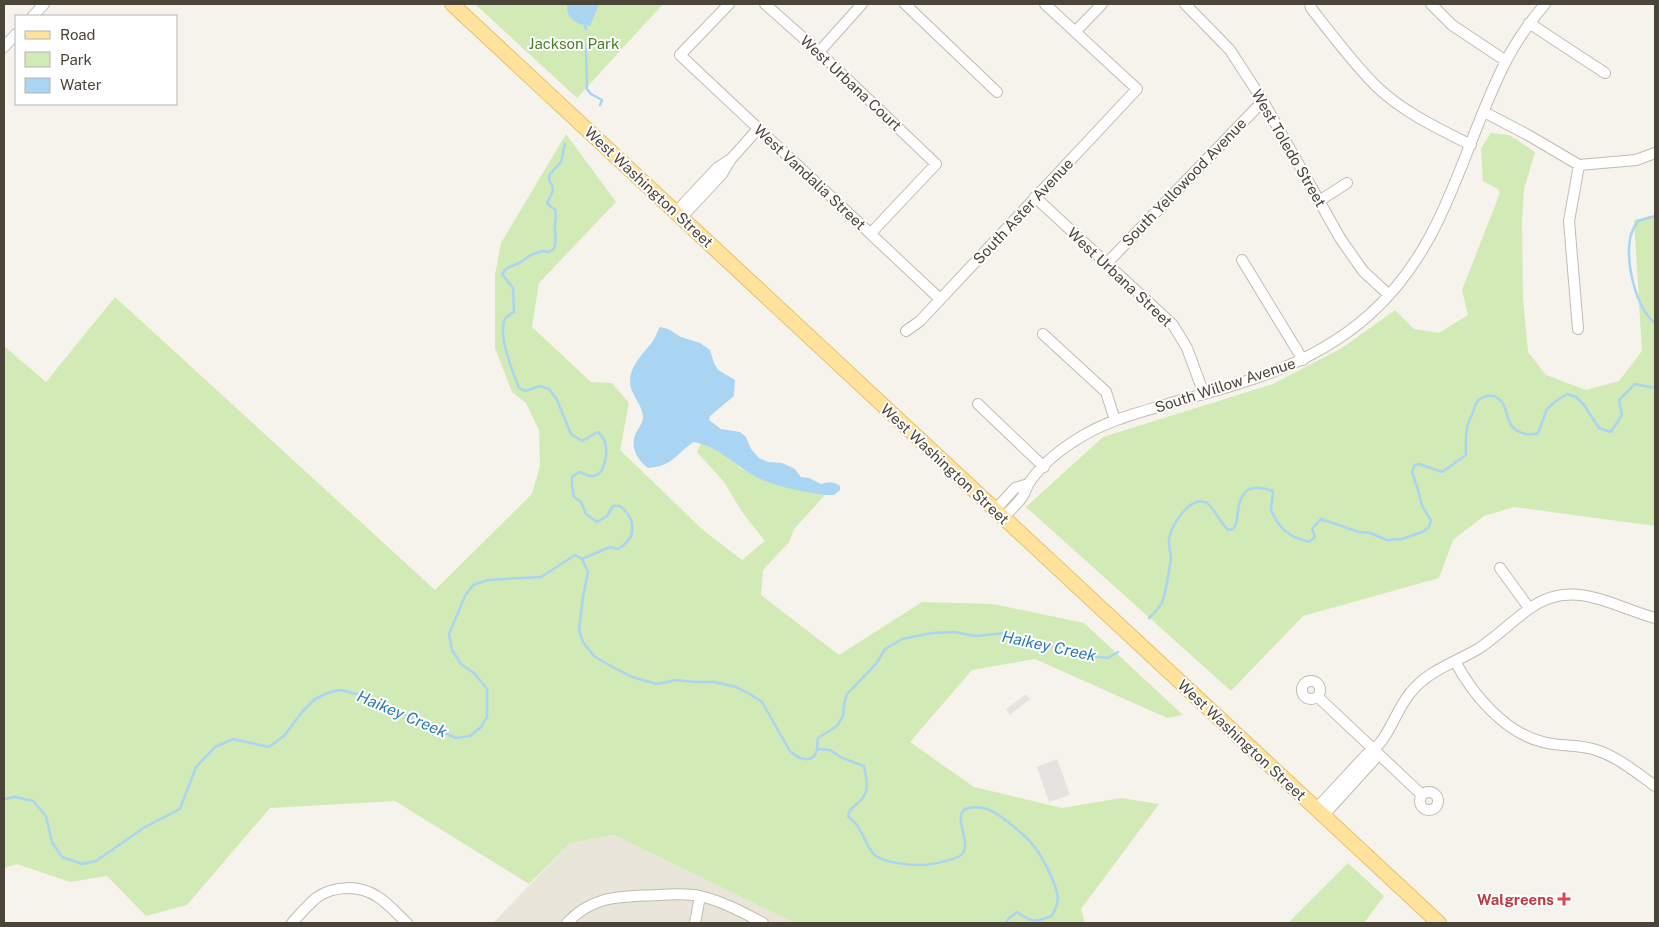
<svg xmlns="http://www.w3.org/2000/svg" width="1659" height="927" font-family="'Public Sans',sans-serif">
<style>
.residential{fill:#eae5da}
.green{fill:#d2eab5}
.parking{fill:#e5e3e0}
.water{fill:#a9d4f2}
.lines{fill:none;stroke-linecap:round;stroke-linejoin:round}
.stream{stroke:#a9d4f2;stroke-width:2.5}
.minor-casing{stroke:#c2bbae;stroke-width:12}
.major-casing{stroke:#e6c16a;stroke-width:16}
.minor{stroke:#fff;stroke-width:10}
.major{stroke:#ffe39c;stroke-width:14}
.health-dot{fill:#e0444e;stroke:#fff;stroke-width:2}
.labels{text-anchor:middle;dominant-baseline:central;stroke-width:4;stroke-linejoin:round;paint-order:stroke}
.park-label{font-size:15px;fill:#4a7f2a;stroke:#fff}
.street-label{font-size:15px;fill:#4b4439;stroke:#fff}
.health-label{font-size:15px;font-weight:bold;fill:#be3a42;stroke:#fff;text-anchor:end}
.water-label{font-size:16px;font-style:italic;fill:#2e7ab2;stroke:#fff}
</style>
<rect width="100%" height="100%" fill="#f6f3ec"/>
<path class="residential" d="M 614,835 L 795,923 L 493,923 L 570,843 Z"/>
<path class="green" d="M 475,4 L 663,4 L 577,98 Z
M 1491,133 L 1509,135 L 1535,152 L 1524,189 L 1522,222 L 1523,298 L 1528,352 L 1546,375 L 1586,390 L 1619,381 L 1642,351 L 1634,220 L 1655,215 L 1655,526 L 1514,507 L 1484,516 L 1453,540 L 1439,578 L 1303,616 L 1231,691 L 1026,507 L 1103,437 L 1273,384 L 1342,348 L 1395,310 L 1414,329 L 1439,333 L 1468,315 L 1462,290 L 1500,193 L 1498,189 L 1483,181 L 1481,148 Z
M 566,134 L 616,202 L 539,283 L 532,327 L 591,382 L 612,383 L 629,403 L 620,450 L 703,530 L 742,560 L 765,541 L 742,512 L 724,482 L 697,452 L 701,443 L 728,456 L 740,468 L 765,481 L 825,495 L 794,529 L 789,542 L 763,570 L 761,595 L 839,655 L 922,602 L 993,604 L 1084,623 L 1183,715 L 1167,718 L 1035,659 L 972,670 L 910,742 L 974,787 L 1062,808 L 1121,798 L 1159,804 L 1081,909 L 1085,923 L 795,923 L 614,835 L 570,843 L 529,884 L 395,801 L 270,808 L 187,905 L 146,916 L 107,876 L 70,882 L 17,864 L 4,868 L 4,346 L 46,382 L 115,297 L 435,590 L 532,494 L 540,466 L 539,430 L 526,403 L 512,392 L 495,348 L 495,275 L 501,243 Z
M 1348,863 L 1384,896 L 1364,923 L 1288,923 Z"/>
<path class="parking" d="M 1026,694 L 1030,699 L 1010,715 L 1006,709 Z
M 1057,759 L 1070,795 L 1049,802 L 1037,767 Z"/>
<path class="water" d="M 567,4 L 599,4 L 590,26 C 577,24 566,20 567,4 Z
M 660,327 L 668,329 L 681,337 L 700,343 L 710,350 L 714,363 L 718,370 L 735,380 L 734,396 L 710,416 L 709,420 L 721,429 L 740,432 L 746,437 L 751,449 L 759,458 L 768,462 L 782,463 L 795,469 L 801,477 L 809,478 L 821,484 C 828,482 833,481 840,486 L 840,490 L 834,495 L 825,495 C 805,492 783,488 765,481 C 739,471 722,447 694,442 C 675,454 674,466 648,468 C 636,459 629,445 637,431 C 640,426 643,422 643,417 C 643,407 634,398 631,388 C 626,369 643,354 653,341 C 656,337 657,331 660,327 Z"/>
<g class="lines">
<path class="stream" d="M 585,25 L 586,29
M 585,44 L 586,49 L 587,89 L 591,94 L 602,100 L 600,105
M 565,144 L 561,162 L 550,174 L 549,180 C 557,192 551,193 547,203 L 551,207 L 555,209 C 557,215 555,219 555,225 C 554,235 558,237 554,249 L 549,252 L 542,251 L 531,255 L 519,263 L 507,268 L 502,274 L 513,288 L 514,312 C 511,314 507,316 505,319 C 497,334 513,372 519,388 L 525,391 L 540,386 L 549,389 L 557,400 L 571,434 L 582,441 L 598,432 C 601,435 604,439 605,442 C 608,452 605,478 591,476 C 586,476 584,473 579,472 L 572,477 L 572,485 L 574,497 L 581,502 L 586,514 L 597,522 L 607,516 L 613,506 L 620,506 C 637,520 637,538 618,549 L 610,547 L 582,559
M 1655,216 L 1638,221 C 1634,227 1631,232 1630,239 C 1626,263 1635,307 1655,323
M 1149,618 C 1154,613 1161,607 1163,600 C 1167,586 1169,572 1171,558 C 1171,552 1168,545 1169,539 C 1172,525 1189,495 1207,503 C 1212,506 1221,523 1228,530 L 1233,529 C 1238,523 1237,517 1238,510 C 1242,487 1252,484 1273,491 L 1271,511 L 1278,523 L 1284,530 L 1294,537 L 1309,542 L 1315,537 L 1312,529 L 1321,519 L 1359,532 L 1370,533 L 1387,540 L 1402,539 L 1422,532 L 1429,527 L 1431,520 L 1422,506 L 1418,490 L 1412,472 L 1415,465 L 1419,464 L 1442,472 L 1466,455 C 1466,445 1465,434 1468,424 C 1470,418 1474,412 1475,406 C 1476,405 1476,404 1477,402 C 1482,395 1494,393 1500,400 C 1506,405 1506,414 1509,421 C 1513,432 1528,437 1538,433 L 1547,409 L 1556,401 L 1567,394 L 1576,397 L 1584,405 L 1599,428 L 1611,432 L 1622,415 L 1619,400 L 1635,384 L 1655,388
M 818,749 L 830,750 L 842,758 L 864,766 C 867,782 871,792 857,804 C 852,808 849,810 848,816 C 850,819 854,821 856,824 C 863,832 868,851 876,856 C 887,863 908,865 920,865 C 929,865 959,860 963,853 C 973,838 941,802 983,808 C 995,809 1026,836 1034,846 C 1043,858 1056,883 1058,898 C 1058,904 1055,910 1052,916 C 1036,922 1032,923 1017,912 L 1008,919 L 1006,923
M 4,799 L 15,797 L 33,801 L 46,816 L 52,842 L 62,857 L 82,864 L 96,861 L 145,827 L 180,809 L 196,767 L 215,747 L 233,739 L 269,747 L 284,736 L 302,712 L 315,699 L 330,692 L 341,690 L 364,696 L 456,738 L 470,736 L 481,727 L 487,717 L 487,689 L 474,673 L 461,664 L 452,650 L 449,634 L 465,596 L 473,585 L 488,580 L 541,577 L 575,555 L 582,559 L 588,572 L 583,597 L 579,630 L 583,642 L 594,656 L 607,664 L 632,677 L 657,684 L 676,680 L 695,682 L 715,682 L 736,687 L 750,694 L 762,702 L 790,751 C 798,759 813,765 817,750 C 818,746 817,742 818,738 L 837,726 L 843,716 L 844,704 L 847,694 L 876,664 L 885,649 L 902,639 L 932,633 L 955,632 L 975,636 L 1006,633 L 1043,644 L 1080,652 L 1090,656 L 1108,658 L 1118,652"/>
<g class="minor-casing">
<path id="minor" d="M 729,4 L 680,55 L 940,299
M 765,4 L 819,52 L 936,164 L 871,233
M 905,4 L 997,92
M 1185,4 L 1230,50 L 1263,101 L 1340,238 L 1363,271 L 1389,295
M 1310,4 L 1311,8 C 1332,35 1352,62 1376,86 C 1403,112 1437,128 1471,145
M 1431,4 L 1452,25 L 1506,61
M 33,16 L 44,4
M 1529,23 L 1605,73
M 1076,31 L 1102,4
M 4,47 L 16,34
M 819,52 L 862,4
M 1484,112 L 1528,135 L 1579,165 L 1636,160 L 1655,153
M 731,159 L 758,129
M 1035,197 L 1173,325 L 1187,348 L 1204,394
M 1319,201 L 1347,183
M 676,212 L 717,168 L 731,159 L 722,174 L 682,217
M 1242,260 L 1303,360
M 1106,264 L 1263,101
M 1578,329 L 1569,221 L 1579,165
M 906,331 L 920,321 L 1137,89 L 1045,4
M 1043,334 L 1106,392 L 1115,420
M 978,404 L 1044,467
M 995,510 L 1015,488 L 1028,484
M 1003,518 C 1010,510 1020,502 1024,494 C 1026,490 1027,486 1029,483 C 1041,465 1061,449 1079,438 C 1106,421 1137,413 1168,404 C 1242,383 1309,368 1369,315 C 1446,247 1461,150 1505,63 C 1516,41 1530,22 1545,4
M 1500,568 L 1529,608
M 1455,661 C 1472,694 1505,733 1543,742 C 1561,747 1579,744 1596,750 C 1618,757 1637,773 1655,786
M1302 690a9 9 0 1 1 18 0a9 9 0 1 1-18 0Z
M 1318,697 L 1422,795
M1420 801a9 9 0 1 1 18 0a9 9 0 1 1-18 0Z
M 1316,809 L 1367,754 C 1389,742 1395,710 1411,692 C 1429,670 1454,663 1478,649 C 1496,637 1511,622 1529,609 C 1572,577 1611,606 1655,618
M 1323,816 L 1374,760 L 1374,750
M 292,923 C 299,915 307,906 316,898 C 334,885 360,885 378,897 C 389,904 398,915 407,923
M 567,923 C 594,894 622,897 658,895 C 672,894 687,893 700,896 C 722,901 744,913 763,923
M 695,923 L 700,896"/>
</g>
<g class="major-casing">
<path id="major" d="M 452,4 L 1439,923"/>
</g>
<use href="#minor" class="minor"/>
<use href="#major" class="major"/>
</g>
<path class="health-dot" d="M1561.5 891.5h5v5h5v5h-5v5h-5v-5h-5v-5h5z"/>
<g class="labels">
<g class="park-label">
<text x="574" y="43">Jackson Park</text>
</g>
<g class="street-label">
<text transform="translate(851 83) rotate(43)">West Urbana Court</text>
<text transform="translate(1289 148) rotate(60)">West Toledo Street</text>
<text transform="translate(810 177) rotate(43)">West Vandalia Street</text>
<text transform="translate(1184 182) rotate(-46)">South Yellowood Avenue</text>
<text transform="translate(649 187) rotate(43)">West Washington Street</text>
<text transform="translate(1023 211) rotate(-47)">South Aster Avenue</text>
<text transform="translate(1120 277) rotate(43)">West Urbana Street</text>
<text transform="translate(1225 385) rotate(-18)">South Willow Avenue</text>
<text transform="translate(945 464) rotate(43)">West Washington Street</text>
<text transform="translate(1242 740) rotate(43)">West Washington Street</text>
</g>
<g class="health-label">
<text x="1554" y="899">Walgreens</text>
</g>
<g class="water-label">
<text transform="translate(1049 646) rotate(12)">Haikey Creek</text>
<text transform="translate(402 714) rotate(23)">Haikey Creek</text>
</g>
</g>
<rect width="1659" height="927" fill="none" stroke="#4b4439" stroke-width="10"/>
<rect x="15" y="15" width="162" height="90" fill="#ffffff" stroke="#b7b4b0"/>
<rect x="25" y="31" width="25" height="8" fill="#ffe39c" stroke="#b7b4b0"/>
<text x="60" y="40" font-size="15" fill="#4b4439">Road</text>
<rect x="25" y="52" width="25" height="15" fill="#d2eab5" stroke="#b7b4b0"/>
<text x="60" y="65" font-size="15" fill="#4b4439">Park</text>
<rect x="25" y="78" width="25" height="15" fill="#a9d4f2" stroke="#b7b4b0"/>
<text x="60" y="90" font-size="15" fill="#4b4439">Water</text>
</svg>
